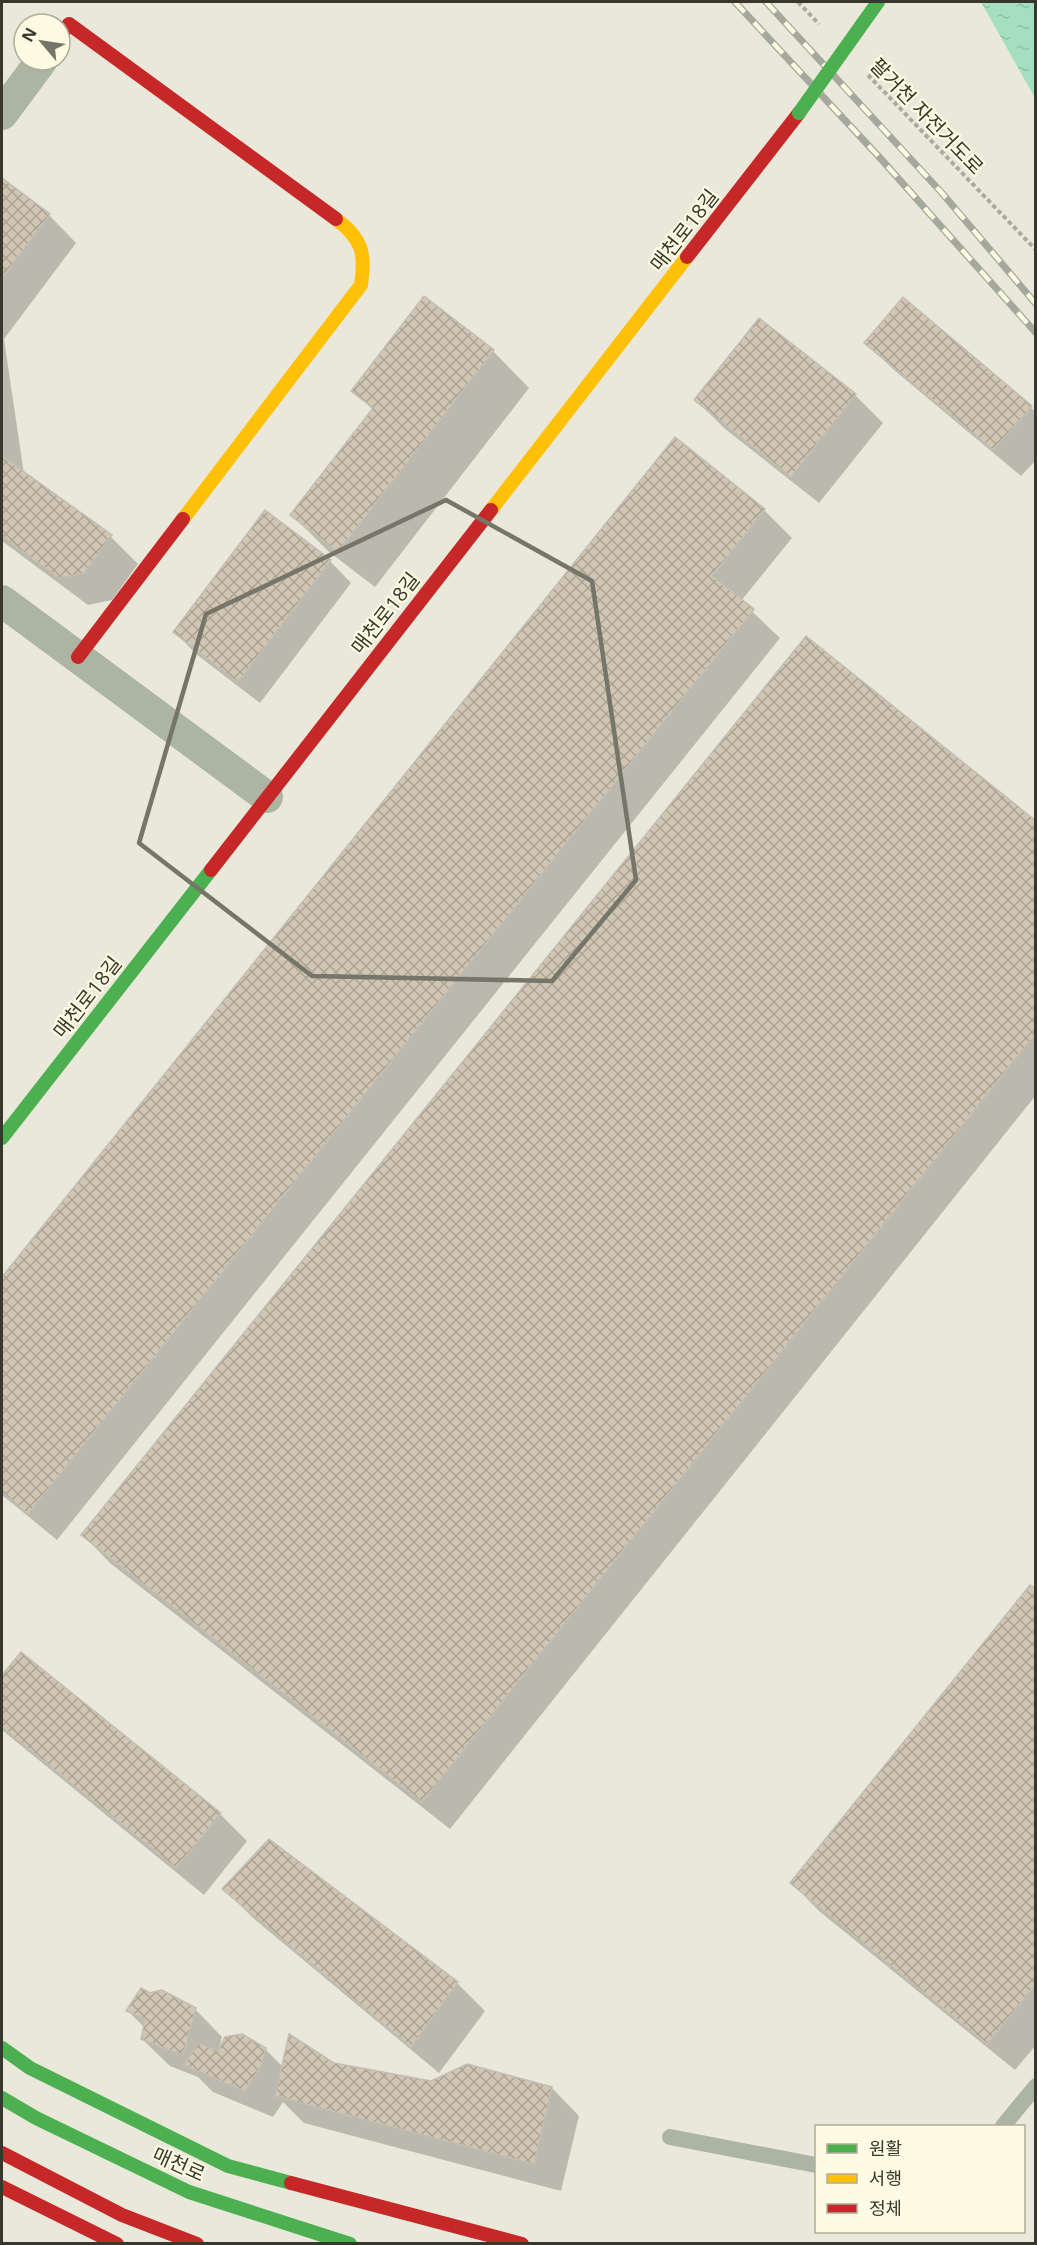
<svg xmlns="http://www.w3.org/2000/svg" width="1037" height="2245" font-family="'Open Sans','Noto Sans KR',sans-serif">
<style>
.water{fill:url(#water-ripples)}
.shadow{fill:#0003}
.building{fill:url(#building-cross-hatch);stroke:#c2beb5;stroke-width:1.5}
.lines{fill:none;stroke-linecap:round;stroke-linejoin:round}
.path{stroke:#a7ac9e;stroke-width:4;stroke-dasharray:4.5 3;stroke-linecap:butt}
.lane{stroke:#acb4a4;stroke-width:16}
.street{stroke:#acb4a4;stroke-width:32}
.fast{stroke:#4caf50;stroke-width:14}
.slow{stroke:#ffc107;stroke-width:14}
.jam{stroke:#c62828;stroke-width:14}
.rail-casing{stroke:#a5a99d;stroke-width:7}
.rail{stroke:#fdfbe1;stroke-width:4.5;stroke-dasharray:14;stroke-linecap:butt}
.fast-bridge{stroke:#4caf50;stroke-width:14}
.marked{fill:none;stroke:#76756a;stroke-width:4.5;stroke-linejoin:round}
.labels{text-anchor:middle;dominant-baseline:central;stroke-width:4.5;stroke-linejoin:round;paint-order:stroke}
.street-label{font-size:20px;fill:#38372d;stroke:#fdfbe1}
</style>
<defs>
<pattern id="water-ripples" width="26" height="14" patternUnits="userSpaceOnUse" patternTransform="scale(1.5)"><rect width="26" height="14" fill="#a4e0bf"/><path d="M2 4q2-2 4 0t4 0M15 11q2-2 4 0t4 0" fill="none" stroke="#8ec1a4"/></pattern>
<pattern id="building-cross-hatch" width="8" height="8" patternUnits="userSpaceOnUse" patternTransform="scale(1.5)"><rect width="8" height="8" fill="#d1c6b3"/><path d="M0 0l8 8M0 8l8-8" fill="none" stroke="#aba292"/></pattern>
</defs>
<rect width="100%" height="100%" fill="#eae8da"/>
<path class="water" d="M 981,2 L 1035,2 L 1035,98 Z"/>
<path class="shadow" d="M 2,180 L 49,215 L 76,243 L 4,339 L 24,474 L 111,537 L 138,564 L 112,600 L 88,605 L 2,541 Z
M 425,298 L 493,351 L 529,388 L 375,587 L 328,551 L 292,515 L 373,410 L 353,390 Z
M 903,299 L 1036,412 L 1036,460 L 1021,476 L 894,370 L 866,343 Z
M 760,320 L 855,395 L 883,423 L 819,503 L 724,428 L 696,400 Z
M 676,439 L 764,510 L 792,538 L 741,601 L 780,638 L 57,1540 L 2,1495 L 2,1279 Z
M 330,561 L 351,583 L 260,703 L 196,654 L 175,632 Z
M 1036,823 L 1036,1095 L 450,1829 L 110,1563 L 83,1535 Z
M 1036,1591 L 1036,2045 L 1015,2070 L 819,1911 L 792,1883 Z
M 21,1654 L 220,1814 L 247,1841 L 204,1895 L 2,1730 L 2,1678 Z
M 224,1889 L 457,1983 L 485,2011 L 439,2073 L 252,1917 Z
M 195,2009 L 222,2037 L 219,2048 L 265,2049 L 283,2067 L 334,2064 L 431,2082 L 552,2088 L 579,2116 L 561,2191 L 304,2123 L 283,2102 L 273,2117 L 213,2092 L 198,2077 L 170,2066 L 142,2039 L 145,2028 L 128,2011 Z"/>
<path class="building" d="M 2,178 L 50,214 L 2,278 Z
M 424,296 L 494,350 L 338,552 L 290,515 L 373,408 L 351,391 Z
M 903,297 L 1032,406 L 993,450 L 864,343 Z
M 759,318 L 856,394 L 791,477 L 694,400 Z
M 675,437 L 765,509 L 712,576 L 754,609 L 28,1514 L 2,1492 L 2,1277 Z
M 2,456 L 112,535 L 84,573 L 59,578 L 2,536 Z
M 265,510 L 331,560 L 238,682 L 173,632 Z
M 806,636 L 1036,821 L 1036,1033 L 422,1802 L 81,1535 Z
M 1030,1585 L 1036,1589 L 1036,1984 L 987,2044 L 790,1883 Z
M 21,1652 L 221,1813 L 176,1868 L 2,1727 L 2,1675 Z
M 269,1839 L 458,1982 L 411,2047 L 222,1889 Z
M 141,1988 L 150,1993 L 162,1990 L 196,2008 L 183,2055 L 141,2039 L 145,2019 L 126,2011 Z
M 242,2034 L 266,2048 L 261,2066 L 245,2091 L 184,2065 L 198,2043 L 218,2051 L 225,2037 Z
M 289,2034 L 334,2063 L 431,2081 L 467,2064 L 552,2087 L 534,2164 L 275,2096 Z"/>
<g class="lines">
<path class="path" d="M 798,2 L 819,24
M 868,75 L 1036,250"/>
<path class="lane" d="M 1003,2126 L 1036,2086
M 670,2137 L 816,2165"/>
<path class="street" d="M 2,114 L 42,60
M 2,601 L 267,797"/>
<path class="fast" d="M 2,1138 L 211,870
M 2,2048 L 30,2068 L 228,2166 L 291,2183
M 2,2098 L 36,2118 L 189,2192 L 350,2244"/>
<path class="slow" d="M 491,510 L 687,257
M 183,519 L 361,285 C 366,254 362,238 336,219"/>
<path class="jam" d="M 60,36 L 69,24 L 336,219
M 687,257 L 799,113
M 78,657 L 183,519
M 211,870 L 491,510
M 2,2153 L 122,2215 L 197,2244
M 291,2183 L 522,2244
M 2,2187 L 117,2244"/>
<g class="rail-casing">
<path id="rail" d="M 735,2 L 881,159 L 1036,333
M 766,2 L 942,193 L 1036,304"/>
</g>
<use href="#rail" class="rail"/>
<path class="fast-bridge" d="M 799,113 L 878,2"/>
</g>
<path class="marked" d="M 446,500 L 592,581 L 636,880 L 552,981 L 312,976 L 139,843 L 206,614 Z"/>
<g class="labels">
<g class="street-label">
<text transform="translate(927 116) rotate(46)">팔거천 자전거도로</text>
<text transform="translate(684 230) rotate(-52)">매천로18길</text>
<text transform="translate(385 613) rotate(-52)">매천로18길</text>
<text transform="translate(87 997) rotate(-52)">매천로18길</text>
<text transform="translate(179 2164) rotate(24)">매천로</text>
</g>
</g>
<rect width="1037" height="2245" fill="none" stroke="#38372d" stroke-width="6"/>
<rect x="815" y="2125" width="210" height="108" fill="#fdfbe1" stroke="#aead99" stroke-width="1.5"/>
<rect x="827" y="2144" width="30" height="9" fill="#4caf50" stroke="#aead99" stroke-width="1.5"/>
<text x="869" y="2155" font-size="18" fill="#38372d">원활</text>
<rect x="827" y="2174" width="30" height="9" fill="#ffc107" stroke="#aead99" stroke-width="1.5"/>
<text x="869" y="2185" font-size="18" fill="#38372d">서행</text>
<rect x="827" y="2204" width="30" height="9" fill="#c62828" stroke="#aead99" stroke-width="1.5"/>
<text x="869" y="2215" font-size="18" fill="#38372d">정체</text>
<g transform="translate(42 42) rotate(299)"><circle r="28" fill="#fdfbe1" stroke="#aead99" stroke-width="1.5"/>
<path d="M0-4.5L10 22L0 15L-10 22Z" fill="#76756a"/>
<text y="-9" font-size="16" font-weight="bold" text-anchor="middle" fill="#38372d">N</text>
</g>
</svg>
